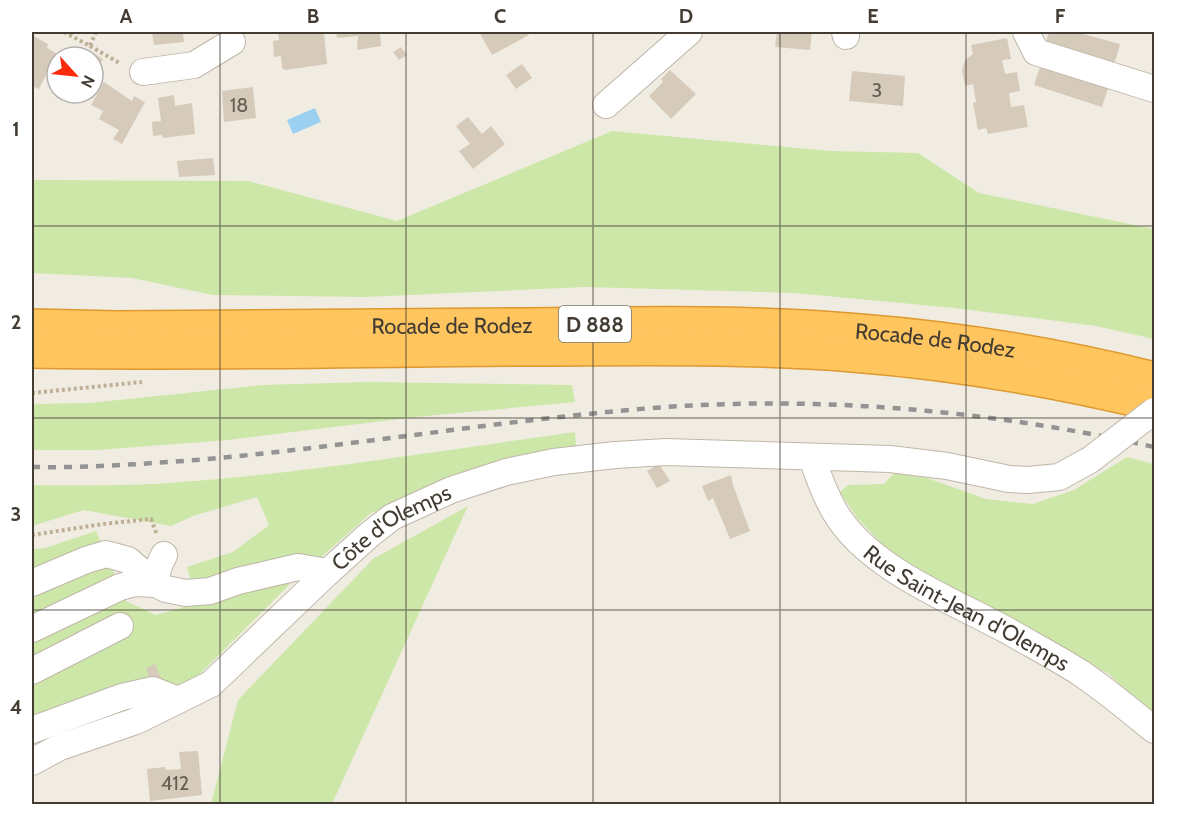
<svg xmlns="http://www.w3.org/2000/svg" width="1186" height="836" font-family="Cabin,sans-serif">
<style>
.green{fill:#cde7a9}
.water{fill:#9cd0f0}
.building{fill:#d6caba}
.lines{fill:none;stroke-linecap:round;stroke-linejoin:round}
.minor-casing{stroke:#bfb6a8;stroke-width:28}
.highway-casing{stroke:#de992f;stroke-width:36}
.path{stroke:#beaf96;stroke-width:4;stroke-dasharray:3 3;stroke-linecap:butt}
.minor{stroke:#fff;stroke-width:26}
.highway{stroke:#ffc55f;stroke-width:33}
.rail{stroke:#939393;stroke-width:4.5;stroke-dasharray:8 8;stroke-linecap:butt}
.minor-bridge-casing{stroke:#bfb6a8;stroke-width:28;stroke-linecap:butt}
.minor-bridge{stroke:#fff;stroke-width:26}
.grid{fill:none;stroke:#433c32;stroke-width:1.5;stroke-opacity:0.55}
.labels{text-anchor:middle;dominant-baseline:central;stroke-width:4.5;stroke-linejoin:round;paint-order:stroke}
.number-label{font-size:20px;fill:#686054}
.shield{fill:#fff;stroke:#7b7670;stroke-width:1.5}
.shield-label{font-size:21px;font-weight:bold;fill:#433c32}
.street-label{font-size:22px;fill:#433c32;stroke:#fff}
.neatline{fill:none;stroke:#433c32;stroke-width:2}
.grid-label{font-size:20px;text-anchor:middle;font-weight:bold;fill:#433c32}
</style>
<rect width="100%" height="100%" fill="#f1ece2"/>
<path class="green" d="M 612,131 L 831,151 L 918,153 L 979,193 L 1154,229 L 1154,339 L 1096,326 L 954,308 L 795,293 L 585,287 L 365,297 L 213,295 L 132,278 L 32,273 L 32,180 L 248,181 L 397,221 Z
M 367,382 L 572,385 L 575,402 L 416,417 L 228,440 L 97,450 L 32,450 L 32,404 L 89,403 L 263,385 Z
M 575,432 L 576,447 L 479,468 L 371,513 L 320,558 L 191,582 L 187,567 L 233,552 L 269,525 L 257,497 L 193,516 L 171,526 L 84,510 L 32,526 L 32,485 C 82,486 132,486 182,482 C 313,472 444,450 575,432 Z
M 1127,457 L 1154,464 L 1154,717 L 1109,674 L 985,610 L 897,559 L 857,518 L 840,492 L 848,485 L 884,484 L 894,473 L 927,478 L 986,499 L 1033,504 L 1074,490 Z
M 468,506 L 332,804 L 211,804 L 238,700 L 373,559 Z
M 96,531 L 126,601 L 156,615 L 253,587 L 298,576 L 200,674 L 167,692 L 51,735 L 32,745 L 32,549 L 45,548 Z"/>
<path class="water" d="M 315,108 L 321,122 L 293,134 L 287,120 Z"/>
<path class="building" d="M 152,32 L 183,32 L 184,42 L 154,45 Z
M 278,32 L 324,32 L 327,64 L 285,70 L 282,68 L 281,56 L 274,57 L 273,41 L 279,40 Z
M 336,32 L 380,32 L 381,46 L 357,50 L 358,36 L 337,38 Z
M 479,32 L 527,32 L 529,35 L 492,55 Z
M 777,32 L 812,32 L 810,50 L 775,47 Z
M 1049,32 L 1076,32 L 1120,44 L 1114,65 L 1045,45 Z
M 32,35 L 48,44 L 47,48 L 63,57 L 57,57 L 57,78 L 47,73 L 39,89 L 32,86 Z
M 1007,38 L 1011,59 L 1002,60 L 1005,74 L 1017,72 L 1020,91 L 1009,93 L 1011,107 L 1024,105 L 1028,127 L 988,134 L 986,128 L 978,130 L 973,103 L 976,102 L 973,84 L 965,86 L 962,70 L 965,60 L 973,54 L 971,45 Z
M 401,47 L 407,55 L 399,60 L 393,52 Z
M 88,50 L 103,59 L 96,72 L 93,71 L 93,57 L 84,57 Z
M 522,64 L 532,78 L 516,89 L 506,75 Z
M 1040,67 L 1108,88 L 1102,107 L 1034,85 Z
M 670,70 L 696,94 L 671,119 L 649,96 L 663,82 L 661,79 Z
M 852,71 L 905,76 L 903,106 L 849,101 Z
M 104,82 L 132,101 L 134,96 L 145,102 L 122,144 L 113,139 L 119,130 L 99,119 L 103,111 L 91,105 Z
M 253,87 L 256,118 L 224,122 L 222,91 Z
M 174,95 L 175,106 L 192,103 L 195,134 L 163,138 L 162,135 L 153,136 L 152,122 L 161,121 L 158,98 Z
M 468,117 L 482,134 L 491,126 L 505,144 L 473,169 L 459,151 L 470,144 L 456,126 Z
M 213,158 L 215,175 L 179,177 L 177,161 Z
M 659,464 L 670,481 L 657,488 L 647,471 Z
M 731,475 L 733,485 L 750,531 L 730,539 L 713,498 L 708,501 L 702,486 Z
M 155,664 L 162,682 L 151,683 L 146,668 Z
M 198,751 L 202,795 L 150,801 L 147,769 L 165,767 L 166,770 L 181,769 L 179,752 Z"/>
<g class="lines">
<g class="minor-casing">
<g id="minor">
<path d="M 845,32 L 846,36"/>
<path d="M 1026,32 L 1036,52 L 1154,89"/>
<path d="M 143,72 L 194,65 L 232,42"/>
<path d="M 606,105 L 689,32"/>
<path id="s1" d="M 812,457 C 818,476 825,495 835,512 C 868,569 954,601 1010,632 C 1034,646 1059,659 1082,674 C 1107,691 1131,711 1154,730"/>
<path d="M 32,583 L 86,560 L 106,554 L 128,560 L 156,584 L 166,589 L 186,593 L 210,591 L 238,581 L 298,567 L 328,572"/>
<path d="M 156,584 L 158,568 L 164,555"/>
<path d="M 32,629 L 120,587 L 135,583 L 156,584"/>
<path d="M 32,671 L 120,626"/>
<path d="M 32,730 L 122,697 L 153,690 L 178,700"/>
<path id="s2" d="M 32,762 L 60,747 L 136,721 L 211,684 L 328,572 L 369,535 L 392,517 L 451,490 L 506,472 L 554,462 L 615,455 L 666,452 L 890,459 L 947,466 L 1009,479 L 1028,480 L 1059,477 L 1090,460"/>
</g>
</g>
<g class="highway-casing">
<g id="highway">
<path id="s3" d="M 32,326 L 117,328 C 252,326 386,326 520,325 C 634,324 747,321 860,331 C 960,339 1058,355 1154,379"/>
<path d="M 32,351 C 194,354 356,350 519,349 C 630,349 742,346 853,355 C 955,363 1055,380 1154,404"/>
</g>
</g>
<path class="path" d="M 64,32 L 90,46 L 96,32
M 90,46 L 121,64
M 32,393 L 142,382
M 32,535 L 103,524 L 151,519 L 157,535"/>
<use href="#minor" class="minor"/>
<use href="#highway" class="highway"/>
<path class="rail" d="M 32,467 C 86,468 141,464 196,460 C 337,448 477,424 619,411 C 798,393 979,408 1154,447"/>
<g class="minor-bridge-casing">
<path id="minor-bridge" d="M 1090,460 L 1154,411"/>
</g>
<use href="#minor-bridge" class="minor-bridge"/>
</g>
<path class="grid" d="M 220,32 L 220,804M 406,32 L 406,804M 593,32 L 593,804M 780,32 L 780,804M 966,32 L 966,804M 32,226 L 1154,226M 32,418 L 1154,418M 32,610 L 1154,610"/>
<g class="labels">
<g class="number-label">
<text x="877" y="90">3</text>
<text x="239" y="105">18</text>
<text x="175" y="783">412</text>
</g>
<rect class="shield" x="559" y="306" width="72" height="36" rx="4.5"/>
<g class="shield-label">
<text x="595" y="324">D 888</text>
</g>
<g class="street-label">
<text stroke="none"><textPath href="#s3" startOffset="420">Rocade de Rodez</textPath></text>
<text stroke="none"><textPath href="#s3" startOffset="904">Rocade de Rodez</textPath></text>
<text stroke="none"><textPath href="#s2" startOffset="436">Côte d'Olemps</textPath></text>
<text stroke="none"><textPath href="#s1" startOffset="225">Rue Saint-Jean d'Olemps</textPath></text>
</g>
</g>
<rect width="1186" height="836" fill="none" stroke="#ffffff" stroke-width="66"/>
<g transform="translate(75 75) rotate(117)"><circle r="28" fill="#ffffff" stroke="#b4b1ad" stroke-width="1.5"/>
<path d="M0-4.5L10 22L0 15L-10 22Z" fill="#fc2b0e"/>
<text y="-9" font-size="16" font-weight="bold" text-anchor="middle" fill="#433c32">N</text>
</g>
<rect x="33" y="33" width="1120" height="770" class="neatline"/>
<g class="grid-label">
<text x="126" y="23">A</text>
<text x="313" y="23">B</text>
<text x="500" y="23">C</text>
<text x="686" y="23">D</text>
<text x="873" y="23">E</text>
<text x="1060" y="23">F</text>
<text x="16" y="136">1</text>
<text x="16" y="329">2</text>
<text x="16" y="521">3</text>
<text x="16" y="714">4</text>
</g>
</svg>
